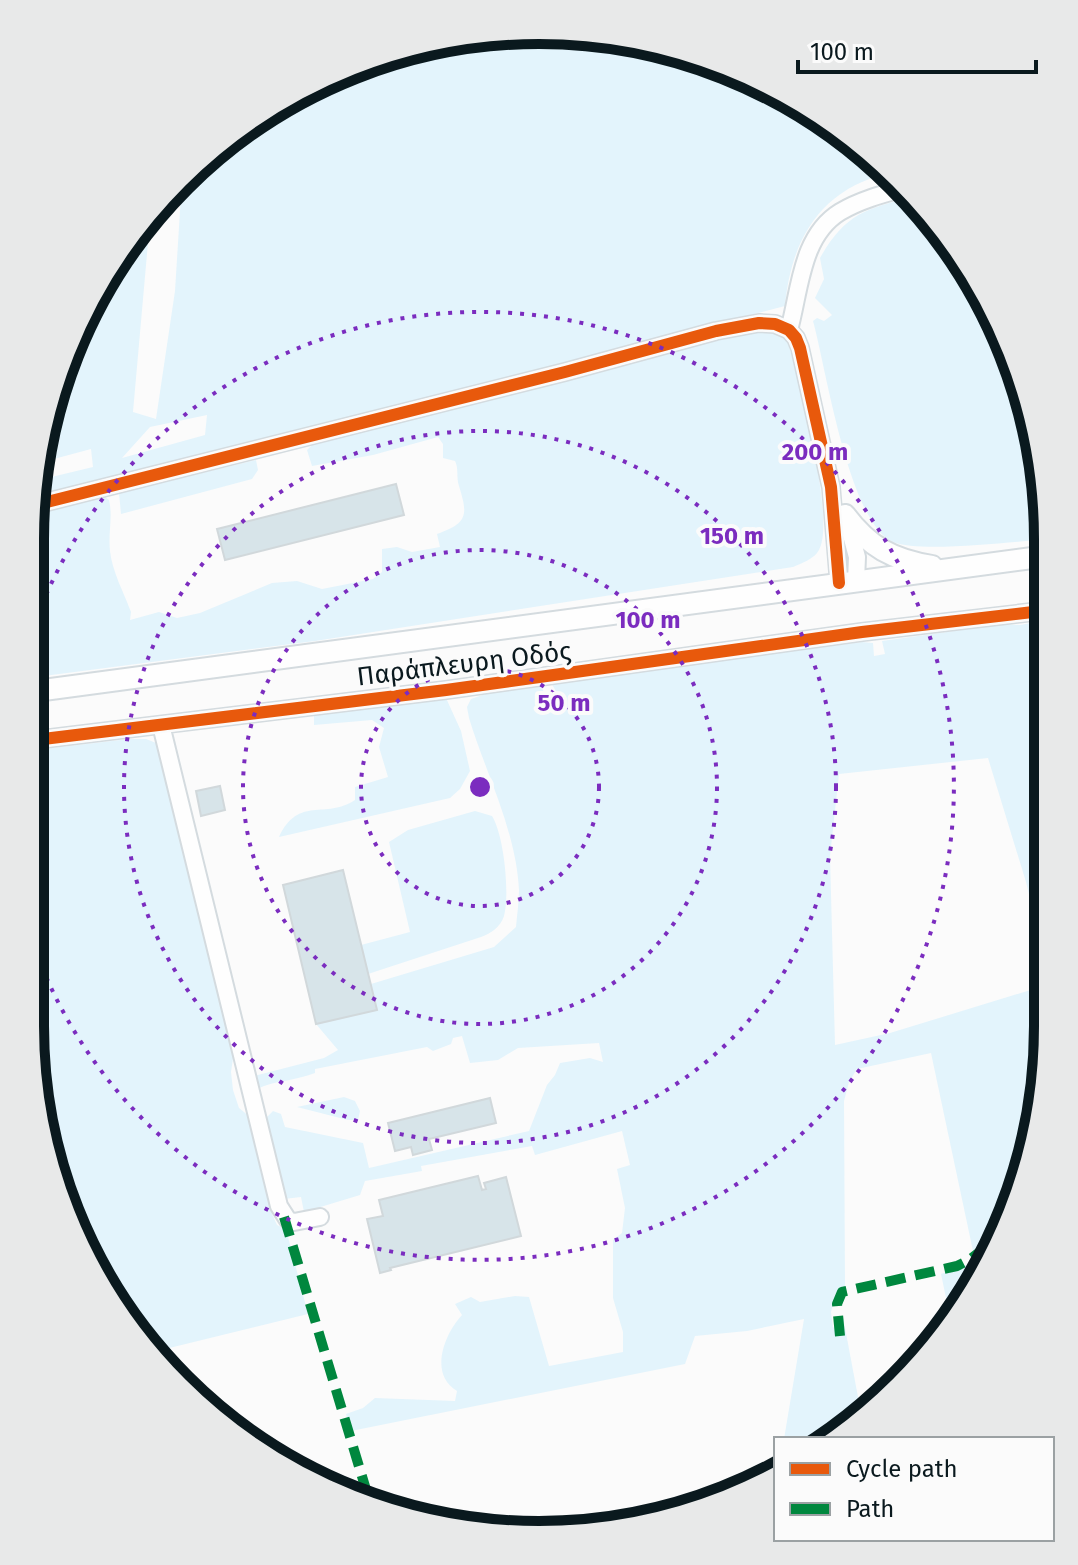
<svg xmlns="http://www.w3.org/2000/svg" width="1078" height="1565" font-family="'Fira Sans',sans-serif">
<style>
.green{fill:#e3f4fc;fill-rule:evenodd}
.building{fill:#d7e4e9;stroke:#d1d8db;stroke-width:2}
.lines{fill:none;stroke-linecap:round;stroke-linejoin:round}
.minor-casing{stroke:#d4dbdf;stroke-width:20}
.major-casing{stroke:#d4dbdf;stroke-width:24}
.minor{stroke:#fefefe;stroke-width:16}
.major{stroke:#fefefe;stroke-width:20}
.quiet{stroke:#00873e;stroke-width:10;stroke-dasharray:20 10;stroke-linecap:butt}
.cycleway-casing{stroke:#fbfbfb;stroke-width:17}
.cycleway{stroke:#e8590c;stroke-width:12}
.ring{fill:none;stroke:#7b2cbf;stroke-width:4;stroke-dasharray:4 8}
.labels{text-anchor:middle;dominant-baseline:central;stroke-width:8;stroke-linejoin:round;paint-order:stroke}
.street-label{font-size:26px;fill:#0a191e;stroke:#fbfbfb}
.rim{fill:none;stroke:#0a191e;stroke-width:10}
.centre{fill:#7b2cbf;stroke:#fbfbfb;stroke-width:4}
.ring-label{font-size:24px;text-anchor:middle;font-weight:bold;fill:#7b2cbf;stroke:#fbfbfb;stroke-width:8;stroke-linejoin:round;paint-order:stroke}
</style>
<rect width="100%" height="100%" fill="#fbfbfb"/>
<path class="green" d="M 539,30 L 734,69 L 889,173 C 821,189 791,239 785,306 L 39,498 L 39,480 L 93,467 L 91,449 L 39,463 L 40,440 L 83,313 L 150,220 L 133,412 L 156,419 L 175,291 L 182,179 L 180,178 L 345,69 ZM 207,415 L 205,435 L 122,458 L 150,427 Z
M 912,197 L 995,313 L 1038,440 L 1040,540 C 1007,542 920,553 893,542 C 849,523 826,368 813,321 L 817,318 L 824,321 L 832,315 L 815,298 L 824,279 L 820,258 C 845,214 865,209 912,197 Z
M 754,329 C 768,329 780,331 788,343 C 799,380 836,519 819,550 C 814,559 802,563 793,567 L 315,641 L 36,677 L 38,513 L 103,495 L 109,500 C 113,516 108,533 110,551 C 112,571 124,593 131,612 L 130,620 L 159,612 L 177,618 L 200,613 L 272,583 L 297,581 L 322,589 L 373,579 L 382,572 L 382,549 L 397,547 L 412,552 L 440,547 L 437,534 C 468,523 468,515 459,486 C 456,477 459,469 455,461 L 443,458 L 443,444 L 438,437 L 373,455 L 312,466 L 307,450 L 312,445 Z
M 256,460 L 258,470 L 252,479 L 121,514 L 119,493 Z
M 1041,621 L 1044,783 L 1037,788 L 1029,805 L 1046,899 L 1047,967 L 1026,882 L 988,758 L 839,774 L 830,856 L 835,1045 L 890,1033 L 1047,985 L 1048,1026 L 1009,1221 C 1000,1234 985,1240 973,1251 L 931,1053 L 857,1069 L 849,1082 L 844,1101 L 845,1286 L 836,1293 L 831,1312 L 833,1328 L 843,1317 L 861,1413 L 825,1439 L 784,1439 L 804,1319 L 747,1331 L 695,1336 L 685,1364 L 351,1431 L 346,1414 L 363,1408 L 375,1398 L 455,1401 L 457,1391 C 428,1374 445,1333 462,1315 L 455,1304 L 471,1297 L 480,1302 L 515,1296 L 529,1297 L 549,1366 L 623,1352 L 623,1332 L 613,1298 L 613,1240 L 622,1233 L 625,1208 L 617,1169 L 630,1165 L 622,1131 L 535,1155 L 532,1146 L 421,1166 L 422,1171 L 365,1181 L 360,1195 L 304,1212 L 301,1197 L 284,1199 L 272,1156 L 266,1118 L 273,1111 L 281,1114 L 285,1127 L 363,1143 L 369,1168 L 529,1131 L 547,1085 L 555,1075 L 560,1063 L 590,1058 L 603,1062 L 599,1043 L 518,1048 L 498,1060 L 470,1063 L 462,1036 L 453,1038 L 451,1044 L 433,1051 L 427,1047 L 315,1069 L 315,1073 C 295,1081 276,1080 257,1089 L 254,1076 L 324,1058 L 338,1050 L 316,1024 L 377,1010 L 371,984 L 494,947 L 516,927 C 517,915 519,902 519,890 C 516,830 486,774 469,718 L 467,707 L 471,699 L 491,692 L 540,686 L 553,704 L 562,701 L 551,683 L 862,642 L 873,643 L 874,656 L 885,654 L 882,641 L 1004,624 L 1020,625 Z
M 446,698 L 461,731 L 470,771 L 460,789 L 450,798 L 279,837 C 299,795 325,820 355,800 L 355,787 L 388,777 L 379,747 L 384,728 L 372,720 L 314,725 L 314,714 Z
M 129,739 L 146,739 L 161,745 L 235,1045 L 231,1072 L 233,1090 L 239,1108 L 255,1121 L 272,1214 L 277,1225 L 283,1228 L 288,1237 L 308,1314 L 153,1352 L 116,1308 L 47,1158 L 30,1026 L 35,750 Z
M 475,811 L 492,816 C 504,835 510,894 504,916 C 500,928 491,933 481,937 L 368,974 L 361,945 L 410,932 L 389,842 L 408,830 Z
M 344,1097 L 355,1101 L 360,1111 L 358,1120 L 348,1120 L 297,1107 Z
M 993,1245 L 949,1312 L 941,1274 L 969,1264 Z"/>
<path class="building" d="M 396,484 L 404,515 L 225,560 L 217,529 Z
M 220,786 L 225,810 L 201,816 L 196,791 Z
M 343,870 L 377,1010 L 316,1024 L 283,885 Z
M 490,1098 L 496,1123 L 429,1139 L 432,1150 L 413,1155 L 411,1147 L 395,1151 L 388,1123 Z
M 478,1176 L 482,1190 L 486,1189 L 484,1183 L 506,1177 L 521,1236 L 390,1268 L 391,1270 L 380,1273 L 367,1219 L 383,1216 L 379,1200 Z"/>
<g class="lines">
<g class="minor-casing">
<path id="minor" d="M 789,330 C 800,290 801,236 840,212 C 860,200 883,194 905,188
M 39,504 L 565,372 L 716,331 L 759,323 L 775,324 L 789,330 L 796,338 L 800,348 L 831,487 L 839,583
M 847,520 L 857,557 L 856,581
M 161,725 L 279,1206 L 288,1220 L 294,1222 L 320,1217
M 35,740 L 446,690 L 862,632 L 1041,611"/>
</g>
<g class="major-casing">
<path id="major" d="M 845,515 C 869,547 893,560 932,566
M 36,691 L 1040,557"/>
</g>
<use href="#minor" class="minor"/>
<use href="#major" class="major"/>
<path class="quiet" d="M 284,1217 L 370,1503
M 840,1336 L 837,1304 L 842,1292 L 957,1266 L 969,1260 L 998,1238"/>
<g class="cycleway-casing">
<path id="cycleway" d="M 39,504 L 565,372 L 716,331 L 759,323 L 775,324 L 789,330 L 796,338 L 800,348 L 831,487 L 839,583
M 35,740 L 446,690 L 862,632 L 1041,611"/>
</g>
<use href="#cycleway" class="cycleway"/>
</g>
<g class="ring">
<circle cx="480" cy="787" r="119"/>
<circle cx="480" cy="787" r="237"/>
<circle cx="480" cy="787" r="356"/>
<path d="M37 617A474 474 0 1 1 32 941"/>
</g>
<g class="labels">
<g class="street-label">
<text transform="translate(464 664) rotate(-7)">Παράπλευρη Οδός</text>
</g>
</g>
<path d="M0 0H1078V1565H0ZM539 44H539A495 495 0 0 1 1034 539V1026A495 495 0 0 1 539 1521H539A495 495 0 0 1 44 1026V539A495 495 0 0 1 539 44Z" fill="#e8e9e9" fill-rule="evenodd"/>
<path class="rim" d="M539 44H539A495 495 0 0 1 1034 539V1026A495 495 0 0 1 539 1521H539A495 495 0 0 1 44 1026V539A495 495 0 0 1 539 44Z"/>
<circle cx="480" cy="787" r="12" class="centre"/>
<g class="ring-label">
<text x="815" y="460">200 m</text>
<text x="732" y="544">150 m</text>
<text x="648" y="628">100 m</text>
<text x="564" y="711">50 m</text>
</g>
<rect x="774" y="1437" width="280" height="104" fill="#fbfbfb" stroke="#9ba1a3" stroke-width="2"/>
<rect x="790" y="1463" width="40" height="12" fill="#e8590c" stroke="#9ba1a3" stroke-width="2"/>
<text x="846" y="1477" font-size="24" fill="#0a191e">Cycle path</text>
<rect x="790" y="1503" width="40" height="12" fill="#00873e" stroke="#9ba1a3" stroke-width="2"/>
<text x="846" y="1517" font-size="24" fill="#0a191e">Path</text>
<path d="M798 60v12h238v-12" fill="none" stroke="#0a191e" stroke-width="4"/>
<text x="810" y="60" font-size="24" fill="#0a191e" stroke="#fbfbfb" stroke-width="6" paint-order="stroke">100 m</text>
</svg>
